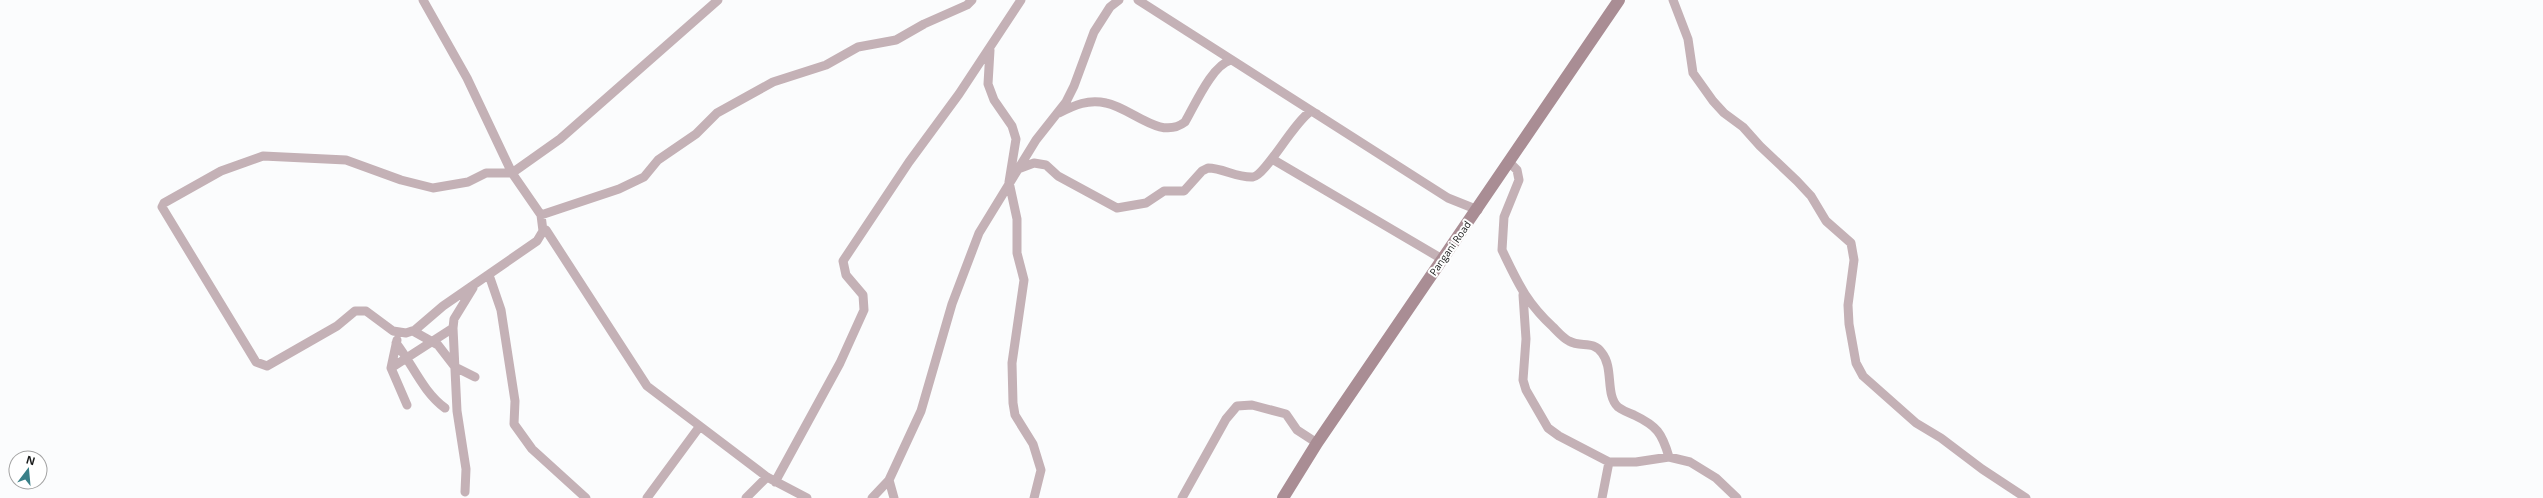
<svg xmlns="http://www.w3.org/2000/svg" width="2543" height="498" font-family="'Open Sans',sans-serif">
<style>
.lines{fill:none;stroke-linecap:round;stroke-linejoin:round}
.street{stroke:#c4b1b6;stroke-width:9}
.secondary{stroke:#a98d94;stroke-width:12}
.labels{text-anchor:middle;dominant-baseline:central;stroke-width:4;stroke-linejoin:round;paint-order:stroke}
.street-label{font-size:10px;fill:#191a1a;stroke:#fff}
</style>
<rect width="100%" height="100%" fill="#fbfcfd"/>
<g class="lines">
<path class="street" d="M 423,0 L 467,78 L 512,173 L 541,215 L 543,231 L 546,230 L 647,386 L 767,477 L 807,498
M 1138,0 L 1448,198 L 1478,210
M 1673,0 L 1688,39 L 1693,73 L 1713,101 L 1724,113 L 1743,127 L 1760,146 L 1797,181 L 1811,196 L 1826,221 L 1851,243 L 1854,260 L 1848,305 L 1849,324 L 1856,363 L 1863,376 L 1916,423 L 1941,438 L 1982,469 L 2026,498
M 990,50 L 988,84 L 994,100 L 1012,126 L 1016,139 L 1009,182 L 1017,219 L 1017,253 L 1024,280 L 1012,363 L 1013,403 L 1015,415 L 1033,444 L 1041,470 L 1034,498
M 1059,113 C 1075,105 1088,99 1106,103 C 1132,108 1160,141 1185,122 C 1195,105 1212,65 1231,60
M 1272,159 L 1442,259
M 1509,162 L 1517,170 L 1519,180 L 1504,217 L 1502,250 C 1518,283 1526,302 1553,327 C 1558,332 1563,338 1569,341 C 1581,348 1593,340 1602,353 C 1614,368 1605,395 1618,407 C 1622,410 1629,413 1634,415 C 1657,426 1662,433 1669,457
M 1018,169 L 1034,163 L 1046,165 L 1058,176 L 1117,208 L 1146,203 L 1164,191 L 1184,191 L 1202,171 L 1208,168 C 1223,168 1237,178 1253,177 C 1265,176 1293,123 1311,111 L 1317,114
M 541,215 L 619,189 L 644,177 L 658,160 L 696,134 L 717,113 L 773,82 L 826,65 L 858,47 L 896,40 L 924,24 L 967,5 L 972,0
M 543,231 L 537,241 L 443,306 L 415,330 L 406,333 L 393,331 L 366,311 L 355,311 L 337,326 L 267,366 L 256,362 L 162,207 L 164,203 L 221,171 L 263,156 L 346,160 L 401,180 L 433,188 L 468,182 L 486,173 L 512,173 L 560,139 L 718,0
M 489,275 L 501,310 L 515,401 L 514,424 L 532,449 L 586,498
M 1523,295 L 1526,339 L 1523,380 L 1526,390 L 1548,428 L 1559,436 L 1609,462 L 1636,462 L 1669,457 L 1690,462 L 1716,478 L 1737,498
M 413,331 L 438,345 L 455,367 L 475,377
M 397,340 L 391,368 L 407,405
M 396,343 C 413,365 423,392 445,408
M 391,368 L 453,328
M 889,480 L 894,498
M 775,482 L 840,363 L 864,310 L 863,295 L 846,275 L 843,261 L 909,162 L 959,94 L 1021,0
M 465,492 L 466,469 L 457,411 L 453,328 L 454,319 L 473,288
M 647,498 L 700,426
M 746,498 L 767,477
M 872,498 L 889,480 L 921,411 L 952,304 L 979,233 L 1036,140 L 1066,102 L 1074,86 L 1094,32 L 1110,7 L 1119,0
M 1182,498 L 1226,419 L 1237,406 L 1252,405 L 1286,414 L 1297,430 L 1317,443
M 1602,498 L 1609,462"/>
<path class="secondary" d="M 1283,498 L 1317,443 L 1619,0"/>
</g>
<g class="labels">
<g class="street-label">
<text transform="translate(1450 248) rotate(-55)">Pangani Road</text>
</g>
</g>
<g transform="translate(28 470) rotate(16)"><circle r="19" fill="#ffffff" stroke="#a3a3a3"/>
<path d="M0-3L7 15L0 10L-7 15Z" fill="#398088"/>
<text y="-6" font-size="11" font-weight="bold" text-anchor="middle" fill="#191a1a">N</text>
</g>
</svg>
